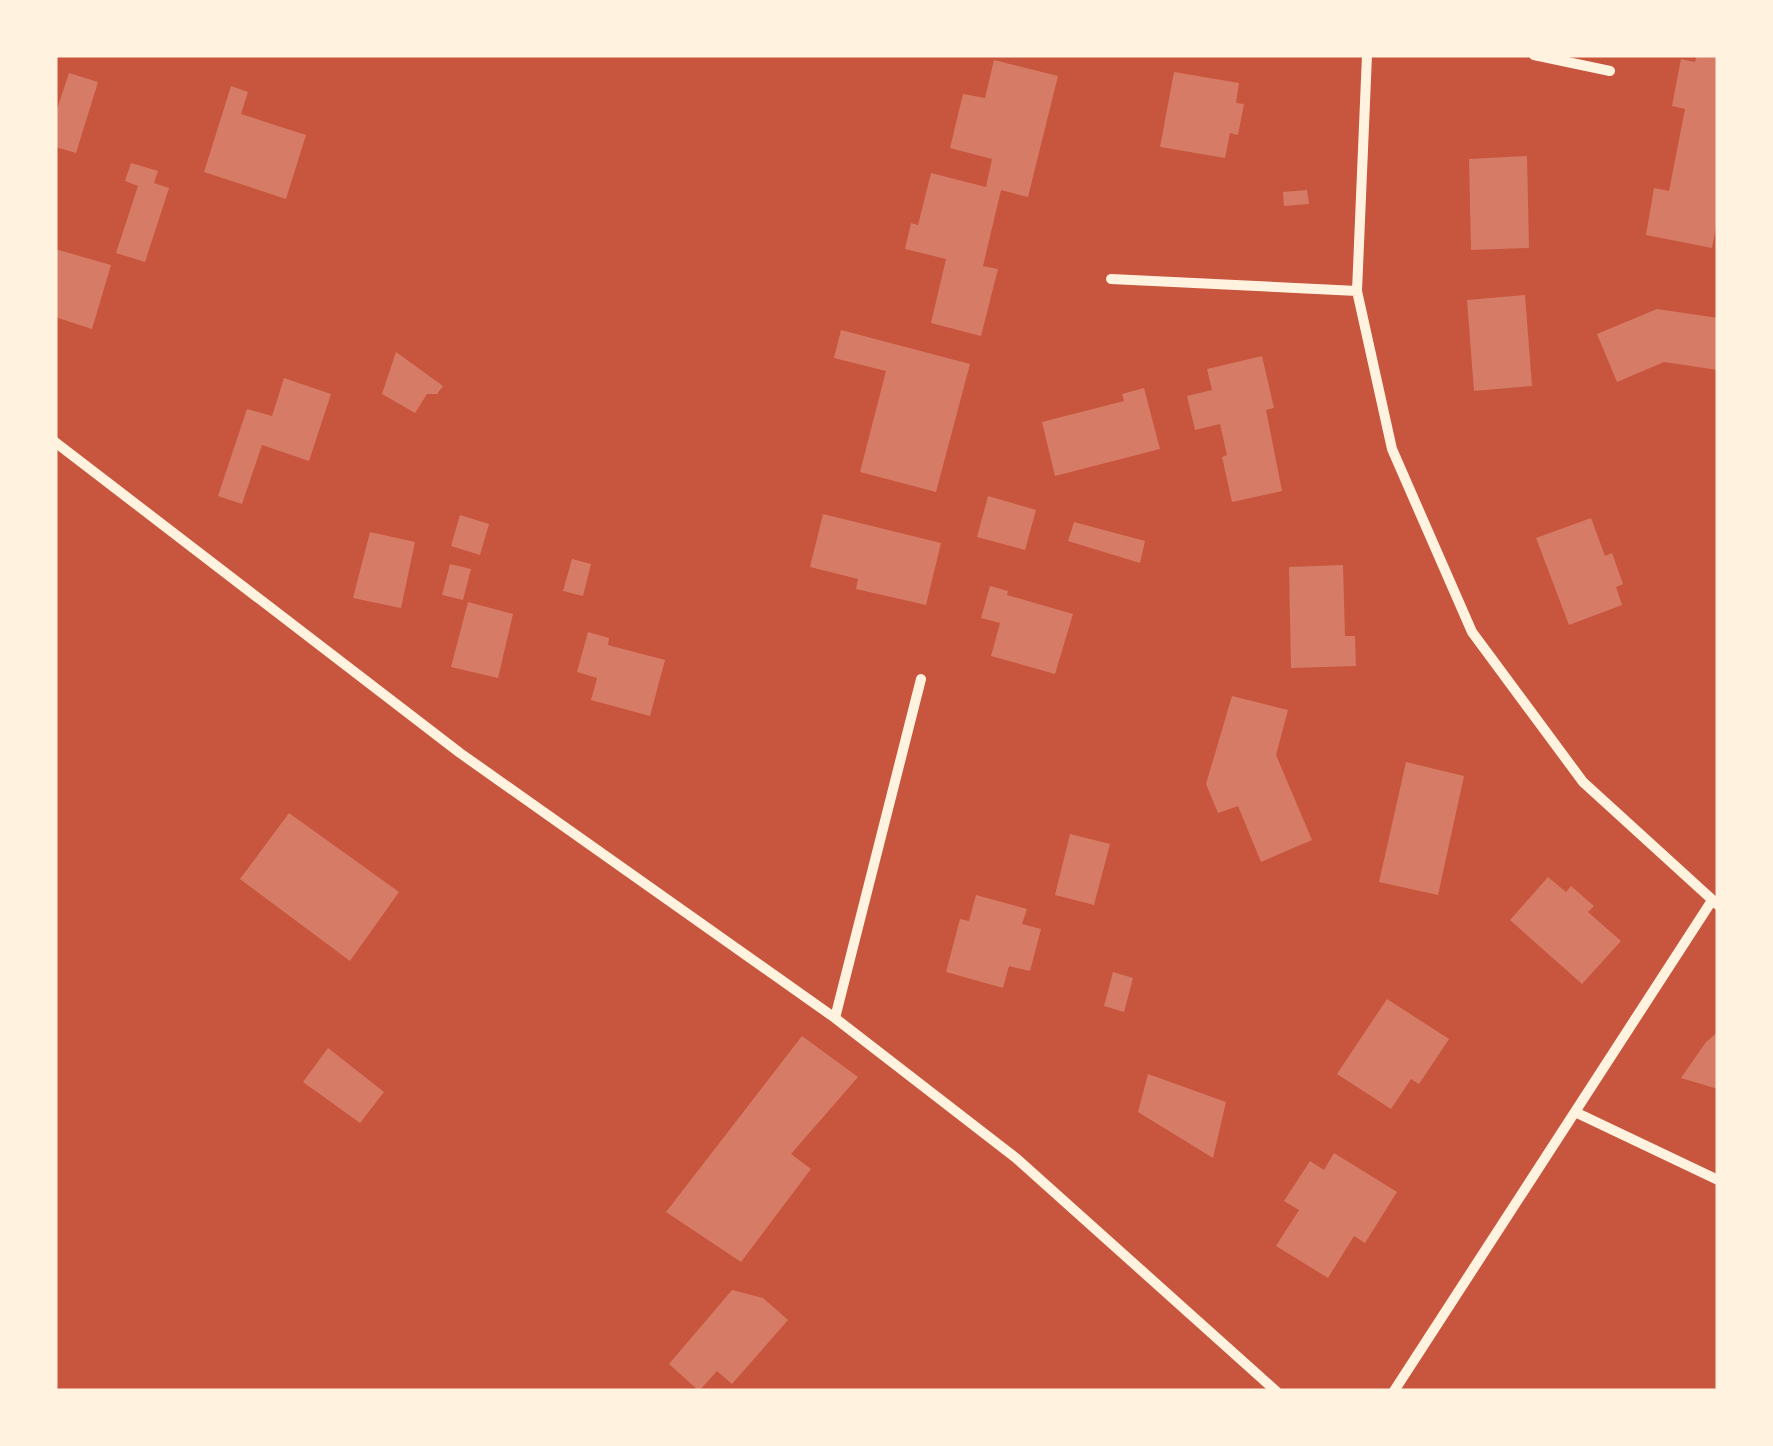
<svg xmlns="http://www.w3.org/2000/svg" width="1773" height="1446" font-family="Barlow,sans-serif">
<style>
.building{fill:#d67c66}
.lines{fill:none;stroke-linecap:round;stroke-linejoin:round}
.minor{stroke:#fff3e0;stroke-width:10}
</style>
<rect width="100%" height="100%" fill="#c8553d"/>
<path class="building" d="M 1697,55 L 1718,55 L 1718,217 L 1712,248 L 1646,235 L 1654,188 L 1669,191 L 1685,109 L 1672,106 L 1681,59 L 1695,62 Z
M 994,60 L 1058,76 L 1028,197 L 1001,190 L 983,266 L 998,269 L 981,336 L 931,323 L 946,259 L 905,249 L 911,223 L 918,225 L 931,173 L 986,187 L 992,159 L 950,148 L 963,94 L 985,98 Z
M 1174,72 L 1239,83 L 1236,103 L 1244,104 L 1238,135 L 1230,133 L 1225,158 L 1160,147 Z
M 69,73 L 98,82 L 76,153 L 55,147 L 55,115 Z
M 231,86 L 248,92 L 241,114 L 306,135 L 286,199 L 204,172 Z
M 1527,156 L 1529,248 L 1471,250 L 1469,159 Z
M 131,163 L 158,171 L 154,183 L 169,188 L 145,262 L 116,253 L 138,186 L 125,181 Z
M 1307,190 L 1309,204 L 1284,206 L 1283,192 Z
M 55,249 L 111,265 L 92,329 L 55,317 Z
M 1525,295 L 1532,386 L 1474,391 L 1467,300 Z
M 1657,309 L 1718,318 L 1718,370 L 1664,362 L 1617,382 L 1597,334 Z
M 841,330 L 970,364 L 936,492 L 860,472 L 886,371 L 834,358 Z
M 396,352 L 443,386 L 437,394 L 427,394 L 415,413 L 382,394 Z
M 1262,356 L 1274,408 L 1266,410 L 1282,491 L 1232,502 L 1222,457 L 1227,455 L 1220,424 L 1195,430 L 1187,396 L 1212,390 L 1207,369 Z
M 284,378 L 331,394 L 309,461 L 262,445 L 242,504 L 218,496 L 247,409 L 272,416 Z
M 1144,388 L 1160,449 L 1055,476 L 1042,422 L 1124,401 L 1122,394 Z
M 988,496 L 1036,510 L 1025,550 L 977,537 Z
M 823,514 L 941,543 L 926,605 L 856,589 L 858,579 L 810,567 Z
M 460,515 L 489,524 L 480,555 L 451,546 Z
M 1591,518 L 1605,556 L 1612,553 L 1623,584 L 1616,587 L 1622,605 L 1569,625 L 1536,538 Z
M 1074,522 L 1145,541 L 1140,563 L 1068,541 Z
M 370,532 L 415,542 L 401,608 L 353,598 Z
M 572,559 L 591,564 L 583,596 L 563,591 Z
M 450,564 L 471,569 L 463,600 L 442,595 Z
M 1343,565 L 1345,636 L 1355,636 L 1356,666 L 1291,668 L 1289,567 Z
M 990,586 L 1008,591 L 1007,595 L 1073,614 L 1055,674 L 991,656 L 1000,623 L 981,618 Z
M 468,602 L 513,614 L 498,678 L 451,667 Z
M 588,632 L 609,638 L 608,645 L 665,660 L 650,716 L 591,700 L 597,678 L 577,672 Z
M 1232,696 L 1288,710 L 1276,755 L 1312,840 L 1261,862 L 1238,806 L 1218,813 L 1206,784 Z
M 1406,762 L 1464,776 L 1438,895 L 1379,882 Z
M 289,813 L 399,892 L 350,961 L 240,879 Z
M 1070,834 L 1110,844 L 1094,905 L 1055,895 Z
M 1548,877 L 1566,892 L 1571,886 L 1594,906 L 1588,912 L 1621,941 L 1582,984 L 1510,920 Z
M 976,895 L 1027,909 L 1022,924 L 1041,929 L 1030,971 L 1009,966 L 1003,988 L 946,972 L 960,919 L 969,921 Z
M 1113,972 L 1133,978 L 1124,1012 L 1104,1006 Z
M 1387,999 L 1449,1039 L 1419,1084 L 1411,1079 L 1391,1109 L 1337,1074 Z
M 1718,1032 L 1718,1089 L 1681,1078 L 1706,1042 Z
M 802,1036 L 858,1077 L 791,1154 L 811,1169 L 741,1262 L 666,1212 Z
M 328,1048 L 384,1092 L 360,1123 L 303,1082 Z
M 1148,1074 L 1226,1102 L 1213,1158 L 1138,1112 Z
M 1334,1153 L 1397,1192 L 1365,1243 L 1354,1236 L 1328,1278 L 1276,1246 L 1299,1210 L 1284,1201 L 1310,1161 L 1324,1170 Z
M 732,1290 L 763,1298 L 788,1320 L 732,1384 L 717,1371 L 699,1391 L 669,1364 Z"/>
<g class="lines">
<path class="minor" d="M 1367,55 L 1357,291 L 1392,449 L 1472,632 L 1583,782 L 1718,905
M 1534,55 L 1610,71
M 1111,279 L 1357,291
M 55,442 L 460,753 L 835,1018 L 1016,1158 L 1276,1391
M 835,1018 L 921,679
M 1575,1112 L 1718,1180
M 1394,1391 L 1711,902"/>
</g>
<rect width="1773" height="1446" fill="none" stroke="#fff3e0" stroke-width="115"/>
</svg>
